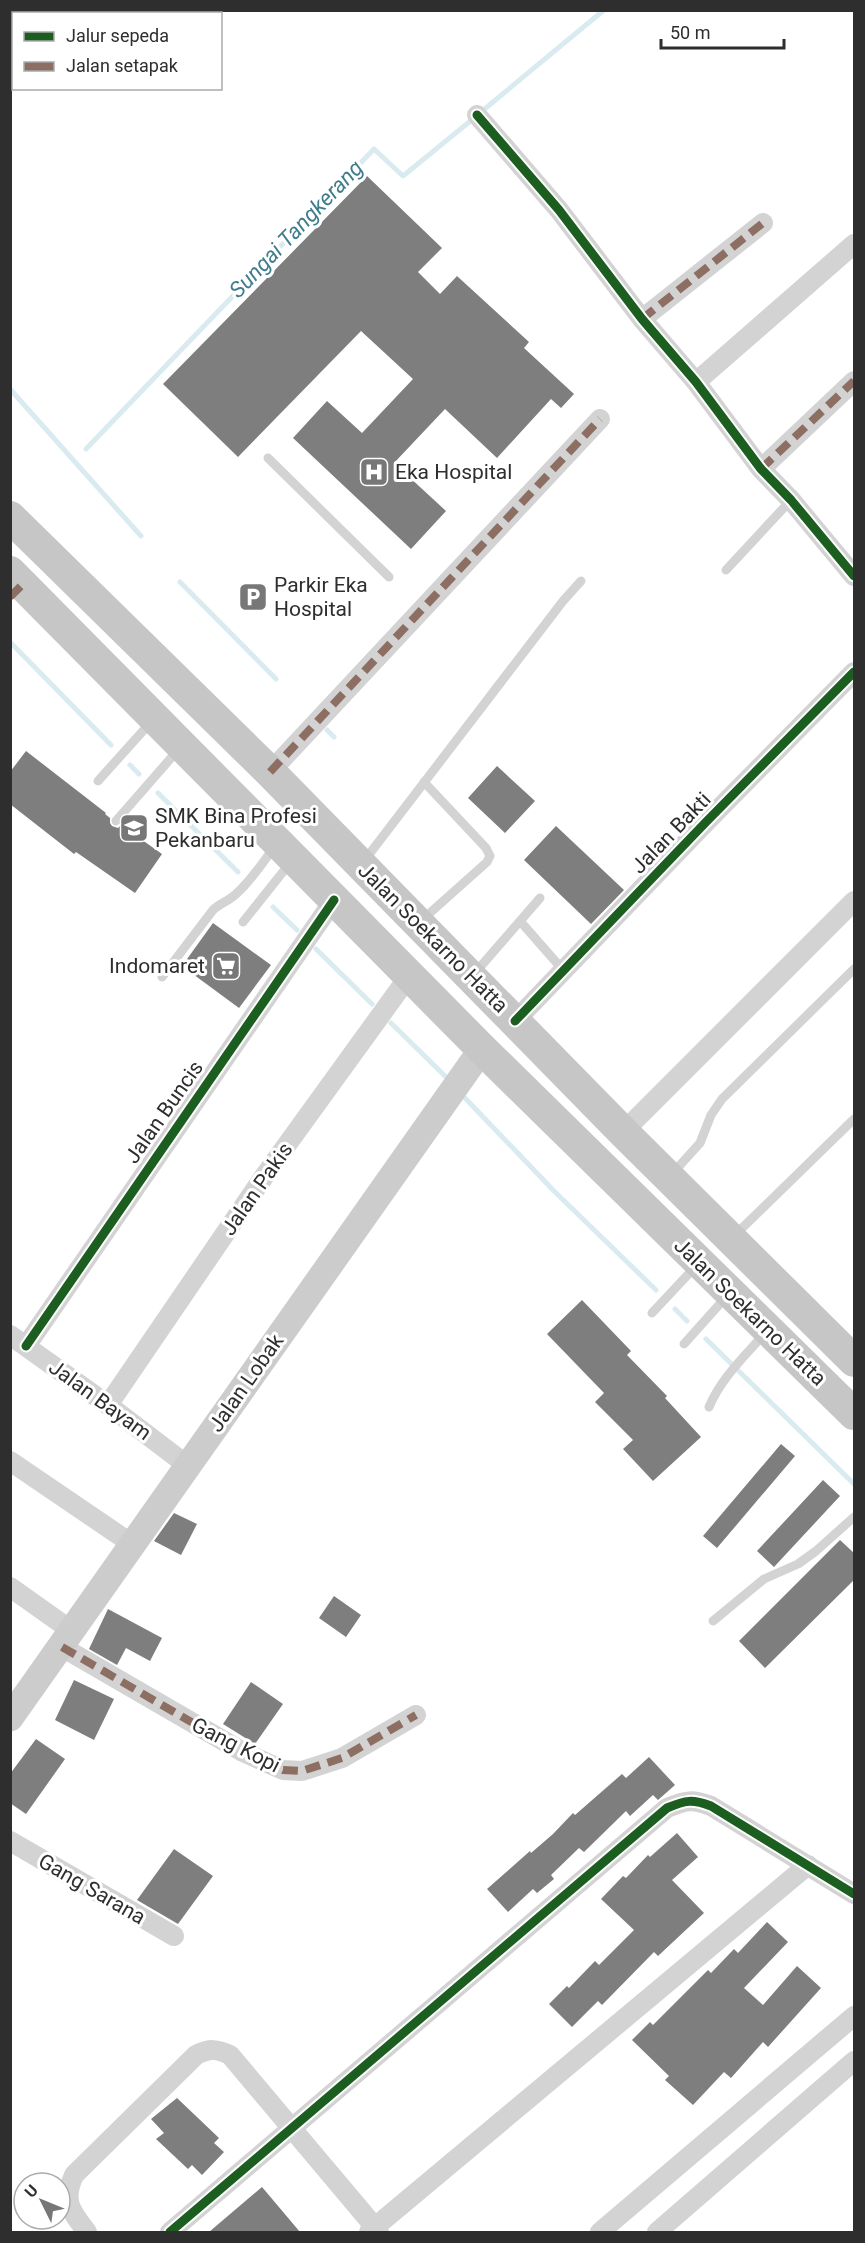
<svg xmlns="http://www.w3.org/2000/svg" width="865" height="2243" font-family="Roboto,sans-serif">
<style>
.lines{fill:none;stroke-linecap:round;stroke-linejoin:round}
.stream{stroke:#d9ebf0;stroke-width:5}
.building{fill:#7e7e7e}
.lane{stroke:#d3d3d3;stroke-width:9}
.street{stroke:#d3d3d3;stroke-width:20}
.secondary{stroke:#ccc;stroke-width:27}
.primary{stroke:#c6c6c6;stroke-width:32}
.quiet{stroke:#8d6e63;stroke-width:8;stroke-dasharray:15 8;stroke-linecap:butt}
.cycleway-casing{stroke:#fff;stroke-width:13}
.cycleway{stroke:#1b5e20;stroke-width:9}
.labels{text-anchor:middle;dominant-baseline:central;stroke-width:6;stroke-linejoin:round;paint-order:stroke}
.poi-label{font-size:21px;fill:#2e2e2e;stroke:#fff;text-anchor:start}
.street-label{font-size:21px;fill:#2e2e2e;stroke:#fff}
.water-label{font-size:22px;font-style:italic;fill:#407d8c;stroke:#fff}
</style>
<rect width="100%" height="100%" fill="#fff"/>
<g class="lines">
<path class="stream" d="M 481,112 L 604,10
M 10,389 L 141,536
M 86,449 L 374,149 L 403,176 L 474,118
M 180,582 L 276,679
M 10,642 L 111,745
M 327,730 L 334,737
M 130,765 L 139,774
M 158,793 L 238,872
M 273,907 L 297,930
M 316,949 L 372,1004
M 391,1023 L 445,1076
M 465,1098 L 554,1191 L 656,1290
M 675,1309 L 687,1321
M 706,1339 L 854,1484"/>
</g>
<path class="building" d="M 367,176 L 442,248 L 418,272 L 440,294 L 457,276 L 529,342 L 524,348 L 574,394 L 561,408 L 551,399 L 497,458 L 445,409 L 394,463 L 446,511 L 411,549 L 293,438 L 327,401 L 362,433 L 413,379 L 361,331 L 238,457 L 163,384 Z
M 26,751 L 106,813 L 105,814 L 110,818 L 110,823 L 112,826 L 118,828 L 121,825 L 162,854 L 135,893 L 76,852 L 74,854 L 10,804 L 10,772 Z
M 497,766 L 535,801 L 505,833 L 468,798 Z
M 556,826 L 624,890 L 591,924 L 524,860 Z
M 213,923 L 271,965 L 239,1008 L 182,966 Z
M 582,1300 L 631,1351 L 627,1355 L 667,1396 L 665,1398 L 701,1437 L 653,1481 L 623,1449 L 633,1440 L 595,1402 L 604,1393 L 547,1334 Z
M 781,1444 L 795,1456 L 717,1548 L 703,1536 Z
M 823,1480 L 840,1496 L 774,1567 L 757,1551 Z
M 174,1513 L 197,1524 L 181,1555 L 154,1541 Z
M 840,1540 L 855,1554 L 855,1579 L 765,1668 L 739,1641 Z
M 334,1596 L 361,1615 L 346,1637 L 319,1618 Z
M 108,1609 L 162,1638 L 150,1661 L 126,1648 L 117,1665 L 89,1649 Z
M 74,1680 L 114,1699 L 94,1740 L 55,1720 Z
M 251,1682 L 283,1704 L 255,1744 L 223,1724 Z
M 36,1739 L 65,1759 L 26,1814 L 10,1803 L 10,1774 Z
M 649,1757 L 675,1785 L 658,1800 L 653,1795 L 630,1816 L 626,1811 L 584,1852 L 579,1848 L 551,1875 L 554,1879 L 537,1893 L 533,1889 L 508,1912 L 487,1889 L 530,1851 L 531,1853 L 553,1834 L 573,1813 L 575,1815 L 622,1774 L 626,1778 Z
M 677,1833 L 698,1857 L 672,1880 L 704,1913 L 658,1956 L 654,1952 L 602,2005 L 598,2001 L 572,2027 L 549,2004 L 567,1986 L 569,1988 L 595,1961 L 599,1965 L 634,1930 L 601,1899 L 623,1876 L 626,1878 L 648,1855 L 650,1857 Z
M 174,1849 L 213,1876 L 178,1924 L 137,1900 Z
M 767,1922 L 788,1942 L 744,1988 L 763,2005 L 797,1966 L 821,1988 L 768,2047 L 763,2042 L 731,2078 L 724,2072 L 693,2105 L 665,2080 L 669,2076 L 632,2040 L 650,2022 L 653,2025 L 708,1970 L 711,1973 L 734,1949 L 738,1953 Z
M 177,2098 L 219,2138 L 214,2143 L 224,2152 L 202,2175 L 192,2165 L 188,2169 L 156,2139 L 164,2133 L 151,2119 Z
M 262,2187 L 300,2232 L 209,2232 Z"/>
<g class="lines">
<path class="lane" d="M 268,458 L 389,577
M 726,570 L 791,500
M 98,781 L 151,722
M 116,821 L 178,750
M 364,861 L 563,601 L 581,581
M 422,920 L 487,862 L 490,856 L 486,848 L 424,782
M 520,921 L 563,970
M 243,922 L 290,863
M 474,974 L 540,898
M 162,977 L 213,910 C 220,903 229,901 236,894 C 251,881 263,862 275,846
M 672,1174 L 700,1143 L 711,1115 L 722,1099 L 854,969
M 735,1235 L 854,1119
M 652,1313 L 696,1266
M 684,1344 L 726,1297
M 709,1407 C 721,1378 745,1356 765,1333
M 713,1621 L 764,1579 L 798,1564 L 816,1551 L 854,1517"/>
<path class="street" d="M 477,115 L 559,210 L 642,319 L 696,382 L 761,469 L 791,500 L 854,576
M 642,319 L 763,223
M 696,382 L 854,244
M 761,469 L 854,381
M 270,772 L 600,419
M 515,1021 L 706,822 L 854,672
M 623,1132 L 854,901
M 10,1335 L 108,1405 L 188,1466
M 26,1346 L 334,900
M 108,1405 L 265,1175 L 409,976
M 10,1461 L 132,1544
M 10,1587 L 72,1631
M 62,1647 L 243,1752 L 283,1770 L 302,1771 L 342,1758 L 416,1715
M 10,1841 L 174,1936
M 87,2232 C 71,2211 62,2202 74,2175 L 196,2055 C 210,2048 217,2049 230,2055 L 379,2232
M 170,2232 L 667,1808 C 686,1800 692,1799 711,1806 L 854,1894
M 369,2232 L 808,1865
M 600,2232 L 854,2016
M 657,2232 L 854,2061"/>
<path class="secondary" d="M 10,1718 L 482,1049"/>
<path class="primary" d="M 10,517 L 270,772 L 623,1132 L 854,1361
M 10,572 L 482,1049 L 854,1414"/>
<path class="quiet" d="M 642,319 L 763,223
M 761,469 L 854,381
M 10,597 L 23,584
M 270,772 L 600,419
M 62,1647 L 243,1752 L 283,1770 L 302,1771 L 342,1758 L 416,1715"/>
<g class="cycleway-casing">
<path id="cycleway" d="M 477,115 L 559,210 L 642,319 L 696,382 L 761,469 L 791,500 L 854,576
M 515,1021 L 706,822 L 854,672
M 26,1346 L 334,900
M 170,2232 L 667,1808 C 686,1800 692,1799 711,1806 L 854,1894"/>
</g>
<use href="#cycleway" class="cycleway"/>
</g>
<defs>
<g id="hospital-square" transform="scale(1.5)"><rect x="-9" y="-9" width="18" height="18" rx="4" fill="#777" stroke="#fff"/><path d="M-5-5h3v3.5h4V-5h3V5h-3V1.5h-4V5h-3Z" fill="#fff"/></g>
<g id="parking-square" transform="scale(1.5)"><rect x="-9" y="-9" width="18" height="18" rx="4" fill="#777" stroke="#fff"/><path d="M-3.5-5.5H1a3.5 3.5 0 0 1 0 7H-1V5.5H-3.5ZM-1-3.4V-.6H.8a1.4 1.4 0 0 0 0-2.8Z" fill="#fff"/></g>
<g id="school-square" transform="scale(1.5)"><rect x="-9" y="-9" width="18" height="18" rx="4" fill="#777" stroke="#fff"/><path d="M0-5L7-2L0 1L-7-2ZM-4 1L0 2.5L4 1V4Q0 6-4 4Z" fill="#fff"/></g>
<g id="supermarket-square" transform="scale(1.5)"><rect x="-9" y="-9" width="18" height="18" rx="4" fill="#777" stroke="#fff"/><path d="M-6-5.5h2.5l.6 2H6L4.5 2H-2.5L-4.4-4H-6ZM-1.5 3.2a1.3 1.3 0 1 0 .1 0ZM3 3.2a1.3 1.3 0 1 0 .1 0Z" fill="#fff"/></g>
</defs>
<g fill-rule="evenodd">
<use href="#hospital-square" x="374" y="472"/>
<use href="#parking-square" x="253" y="597"/>
<use href="#school-square" x="134" y="828"/>
<use href="#supermarket-square" x="226" y="966"/>
</g>
<g class="labels">
<g class="poi-label">
<text x="395" y="472">Eka Hospital</text>
<text x="274" y="585">Parkir Eka<tspan x="274" dy="24">Hospital</tspan></text>
<text x="155" y="816">SMK Bina Profesi<tspan x="155" dy="24">Pekanbaru</tspan></text>
<text x="205" y="966" text-anchor="end">Indomaret</text>
</g>
<g class="street-label">
<text transform="translate(671 833) rotate(-46)">Jalan Bakti</text>
<text transform="translate(433 938) rotate(45)">Jalan Soekarno Hatta</text>
<text transform="translate(164 1112) rotate(-55)">Jalan Buncis</text>
<text transform="translate(257 1189) rotate(-55)">Jalan Pakis</text>
<text transform="translate(750 1312) rotate(44)">Jalan Soekarno Hatta</text>
<text transform="translate(246 1383) rotate(-55)">Jalan Lobak</text>
<text transform="translate(100 1400) rotate(36)">Jalan Bayam</text>
<text transform="translate(236 1745) rotate(27)">Gang Kopi</text>
<text transform="translate(92 1889) rotate(30)">Gang Sarana</text>
</g>
<g class="water-label">
<text transform="translate(296 229) rotate(-46)">Sungai Tangkerang</text>
</g>
</g>
<rect width="865" height="2243" fill="none" stroke="#2e2e2e" stroke-width="24"/>
<rect x="12" y="12" width="210" height="78" fill="#ffffff" stroke="#ababab" stroke-width="1.5"/>
<rect x="24" y="32" width="30" height="9" fill="#1b5e20" stroke="#ababab" stroke-width="1.5"/>
<text x="66" y="42" font-size="18" fill="#2e2e2e">Jalur sepeda</text>
<rect x="24" y="62" width="30" height="9" fill="#8d6e63" stroke="#ababab" stroke-width="1.5"/>
<text x="66" y="72" font-size="18" fill="#2e2e2e">Jalan setapak</text>
<g transform="translate(42 2201) rotate(313)"><circle r="28" fill="#ffffff" stroke="#ababab" stroke-width="1.5"/>
<path d="M0-4.5L10 22L0 15L-10 22Z" fill="#777777"/>
<text y="-9" font-size="16" font-weight="bold" text-anchor="middle" fill="#2e2e2e">U</text>
</g>
<path d="M661 39v9h123v-9" fill="none" stroke="#2e2e2e" stroke-width="3"/>
<text x="670" y="39" font-size="18" fill="#2e2e2e" stroke="#ffffff" stroke-width="4.5" paint-order="stroke">50 m</text>
</svg>
